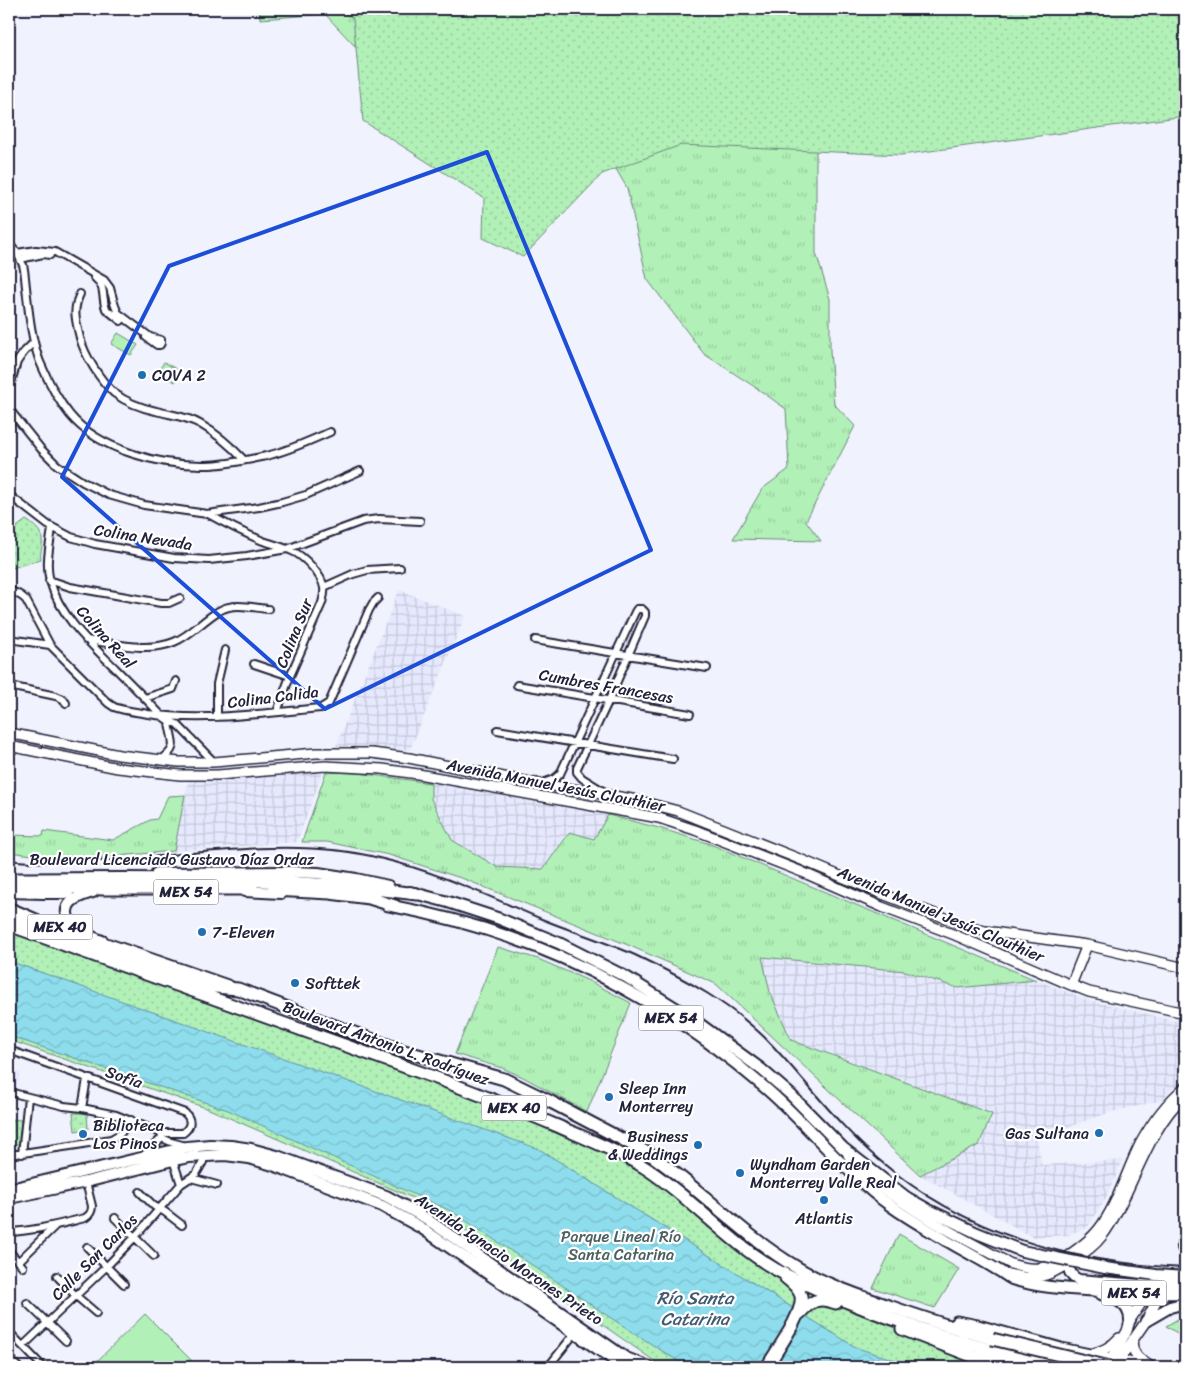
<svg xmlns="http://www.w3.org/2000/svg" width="1194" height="1376" font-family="Sriracha,sans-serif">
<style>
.built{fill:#e6e9fd}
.industrial{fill:url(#industrial-grid)}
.grass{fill:url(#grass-tufts);stroke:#6a8979}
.park{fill:url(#park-dots);stroke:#6a8979}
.pitch{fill:#b1f0b7;stroke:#6a8979}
.water{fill:url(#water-waves);stroke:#6392a6}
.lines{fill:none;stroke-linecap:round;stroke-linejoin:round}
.street-casing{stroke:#22223b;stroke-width:10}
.secondary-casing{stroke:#22223b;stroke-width:12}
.primary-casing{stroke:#22223b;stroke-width:14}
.highway-casing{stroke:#22223b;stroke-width:15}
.street{stroke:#fff;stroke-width:6}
.secondary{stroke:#fff;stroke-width:9}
.primary{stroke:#fff;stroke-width:10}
.highway{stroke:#fff;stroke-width:11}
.rail{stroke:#22223b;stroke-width:2}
.primary-bridge-casing{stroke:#22223b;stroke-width:14;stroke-linecap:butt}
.highway-bridge-casing{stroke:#22223b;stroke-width:15;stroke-linecap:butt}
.primary-bridge{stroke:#fff;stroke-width:10}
.highway-bridge{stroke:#fff;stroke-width:11}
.marked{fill:none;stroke:#1d4ed8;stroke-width:4;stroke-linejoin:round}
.poi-dot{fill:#1f6fb2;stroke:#fff;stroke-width:2}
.labels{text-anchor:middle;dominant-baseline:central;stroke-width:4.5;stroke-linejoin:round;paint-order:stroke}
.shield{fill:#fff;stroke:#646476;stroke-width:1}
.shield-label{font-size:15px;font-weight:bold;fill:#22223b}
.poi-label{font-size:16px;fill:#22223b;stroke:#fff;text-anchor:start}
.street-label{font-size:16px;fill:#22223b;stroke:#fff}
.park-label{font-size:16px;fill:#4d6060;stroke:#fff}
.water-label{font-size:18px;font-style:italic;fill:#425a70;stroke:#fff}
</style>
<defs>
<pattern id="industrial-grid" width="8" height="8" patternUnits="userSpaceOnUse" patternTransform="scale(1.25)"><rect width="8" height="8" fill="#e6e9fd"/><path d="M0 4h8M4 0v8" fill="none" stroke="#c5c8da"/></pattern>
<pattern id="grass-tufts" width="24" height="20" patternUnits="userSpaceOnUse" patternTransform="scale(1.25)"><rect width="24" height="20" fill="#b1f0b7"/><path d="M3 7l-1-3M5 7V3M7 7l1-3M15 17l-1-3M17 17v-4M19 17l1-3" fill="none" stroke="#98ce9e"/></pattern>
<pattern id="park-dots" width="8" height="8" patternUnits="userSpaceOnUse" patternTransform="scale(1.25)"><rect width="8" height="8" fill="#b1f0b7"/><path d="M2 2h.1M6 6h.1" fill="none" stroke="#98ce9e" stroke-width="1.8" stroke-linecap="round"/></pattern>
<pattern id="water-waves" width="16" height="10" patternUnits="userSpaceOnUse" patternTransform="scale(1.25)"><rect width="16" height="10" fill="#8edded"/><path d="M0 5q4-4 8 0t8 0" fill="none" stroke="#7abdcc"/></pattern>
</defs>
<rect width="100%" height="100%" fill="#f0f2fe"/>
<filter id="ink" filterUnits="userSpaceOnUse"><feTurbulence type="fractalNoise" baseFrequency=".02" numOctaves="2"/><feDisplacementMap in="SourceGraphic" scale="10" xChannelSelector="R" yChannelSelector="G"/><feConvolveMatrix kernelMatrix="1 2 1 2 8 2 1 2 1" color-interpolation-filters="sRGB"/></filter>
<g filter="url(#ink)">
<path class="built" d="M 9,1069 L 21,1073 L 15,1090 L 9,1089 Z"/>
<path class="industrial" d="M 399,590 L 465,616 L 410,750 L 336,746 Z
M 323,772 L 297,842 L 174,851 L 188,781 Z
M 431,783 L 608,815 L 594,839 L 569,832 L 543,869 L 497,867 L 452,840 L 431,798 Z
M 761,957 L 905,971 L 958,988 L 1036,980 L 1088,1000 L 1185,1023 L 1185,1080 L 1174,1087 L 1160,1101 L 1111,1112 L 1037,1138 L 1042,1165 L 1123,1160 L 1105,1200 L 1088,1227 L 1068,1235 L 1033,1237 L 920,1175 L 979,1145 L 992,1114 L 791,1040 L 770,992 Z"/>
<path class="grass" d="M 259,9 L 881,9 L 816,136 L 816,253 L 830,299 L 830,351 L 834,404 L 855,426 L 806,521 L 821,541 L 733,539 L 762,489 L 789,469 L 786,409 L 758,389 L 704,354 L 647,279 L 627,188 L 602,145 L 504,191 L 365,57 L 325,14 L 260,19 Z
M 326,772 L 358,773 L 431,783 L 431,799 L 452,840 L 497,867 L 543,869 L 570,832 L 594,839 L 608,815 L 659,828 L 710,844 L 1036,980 L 958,988 L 905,971 L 762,957 L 770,992 L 791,1040 L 992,1114 L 979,1145 L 920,1175 L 716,984 L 628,945 L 464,879 L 389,855 L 327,842 L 302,842 Z
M 185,795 L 174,851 L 73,860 L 9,852 L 9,835 L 43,836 L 44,831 L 113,840 L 150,820 L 157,819 L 168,796 Z
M 498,947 L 538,959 L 589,981 L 631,1003 L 587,1112 L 523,1077 L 502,1068 L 455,1054 Z
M 899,1234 L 959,1269 L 935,1308 L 873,1288 Z"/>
<path class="park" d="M 337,9 L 1185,9 L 1185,116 L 901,155 L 681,145 L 602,174 L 523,257 L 483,238 L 484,198 L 363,121 L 353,18 Z
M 26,520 C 37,527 44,533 42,547 C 41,552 40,555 41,559 L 9,569 L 9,533 Z
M 9,925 L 493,1099 L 639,1165 L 744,1250 L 967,1354 L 1020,1367 L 663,1367 L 489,1246 L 422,1202 L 209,1109 L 9,1040 Z
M 73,1113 L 87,1113 L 88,1129 L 75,1131 Z
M 9,1119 L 21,1120 L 19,1144 L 9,1145 Z
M 1185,1317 L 1185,1338 L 1166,1326 L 1176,1320 Z"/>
<path class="pitch" d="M 118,333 L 138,345 L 131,355 L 111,344 Z
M 164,362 L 181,372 L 175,382 L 158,372 Z
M 145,1314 L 198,1367 L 91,1367 Z"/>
<path class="water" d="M 9,961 L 539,1149 L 857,1348 L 918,1367 L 687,1367 L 611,1318 L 453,1212 L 228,1110 L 9,1036 Z"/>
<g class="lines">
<g class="street-casing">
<path id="street" d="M 9,244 L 17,253 L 23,265 C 25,272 25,280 26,287 C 29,313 31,338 40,362 C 48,381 57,399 70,415 C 99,450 161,466 206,465 C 225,465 247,460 266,456 C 288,451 309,441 330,432
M 17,253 L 36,250 L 55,252 L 104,280 L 110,288 L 115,306 L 118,313 L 150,337 L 161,340 L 161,343
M 20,259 L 43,254 L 50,255
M 94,277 C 107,288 101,296 106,309 L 121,321
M 80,294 C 72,310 76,321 80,338 C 85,356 100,380 114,393 C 126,402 142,408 156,411 C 171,415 186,416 200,424 C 216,433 231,446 244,460
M 146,337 L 157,345 L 160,345 L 161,343
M 33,343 L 24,352 L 17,362 L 10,386 L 10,410 L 41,449 L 57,465 L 83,482 L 109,495 L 144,505 L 207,514 L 259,507 L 282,502 L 306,495 L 360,471
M 9,495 L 48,525 L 71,537 L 95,544 L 174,558 L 209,560 L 247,556 L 287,549 L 363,521 L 379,519 L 420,521
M 208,514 C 226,524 244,533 263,541 C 273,544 283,547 292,551 C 304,556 322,575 324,588 C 325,593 323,598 322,603 L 290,676 L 277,712
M 52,528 C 50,545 45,564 50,581 C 60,617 91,644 116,669 C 132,685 147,700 162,716 L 169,721 L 177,724 L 214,762
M 49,580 L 70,587 L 161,603 L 169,603 L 180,598
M 324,587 L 353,574 L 367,570 L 400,568
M 9,591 C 16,592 21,595 26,600 L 50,645 L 108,703 L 114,707 C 125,711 137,712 148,714 C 206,722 263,713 321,708 L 329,703 L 369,610 L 373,603 L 378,598
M 9,639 L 50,645
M 86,640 C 114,643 147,653 174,642 C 193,635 212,610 229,607 C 241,604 256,608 268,609
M 535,640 L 707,668
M 254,664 L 290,676
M 517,685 L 690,714
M 9,686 L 56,696 L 63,699 L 66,703
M 145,698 L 173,689 L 176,681
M 217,717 L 217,684 L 225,650
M 497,730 L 673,759
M 161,760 C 181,746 170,740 169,721
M 543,783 L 554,779 L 560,774 L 635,612 L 637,609 L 642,609 L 645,612 L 645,616 L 609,700 L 577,768 L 577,772 L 582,778 L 608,794
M 9,1050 L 185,1113 C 192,1120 191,1127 183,1133 L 161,1133
M 9,1092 L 64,1106 L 82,1108 L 116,1115 L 161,1133 L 162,1138 L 171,1142 L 186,1146
M 82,1108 L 87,1079
M 22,1154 L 28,1097
M 9,1155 L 77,1145 L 111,1139 L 120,1134 L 131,1120
M 143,1156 L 162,1138
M 173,1160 L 181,1184
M 191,1178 L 217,1185
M 140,1192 L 154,1206 L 165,1212 L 182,1225
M 115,1218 L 154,1256
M 9,1232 C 35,1231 60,1224 85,1218 C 90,1215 92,1212 92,1206 L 86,1182
M 87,1247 L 124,1284
M 9,1251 L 23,1267
M 18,1262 L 55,1226
M 57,1276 L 75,1295 L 96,1313
M 27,1303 L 66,1341
M 9,1332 L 43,1367
M 23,1346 L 107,1266 L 134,1238 L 181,1184 L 196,1174 L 203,1162 L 204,1156
M 9,1359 L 18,1367
M 548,1367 L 575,1333"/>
</g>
<g class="secondary-casing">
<path id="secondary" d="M 9,733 L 119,755 L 179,762 L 214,762 L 316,753 L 372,753 L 409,758 L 524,781 L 632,799 L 678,811 L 802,860 L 885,895 L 972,928 L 985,931 L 1087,945 L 1185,968
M 9,746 L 118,768 L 180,775 L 218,775 L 325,766 L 382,769 L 418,774 L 659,818 L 695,830 L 802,872 L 882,907 L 955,935 L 1071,985 L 1089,992 L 1185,1013
M 1071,985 L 1087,945
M 848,1155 C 857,1168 869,1177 881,1187 C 921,1218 967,1240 1011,1264 C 1035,1272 1048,1269 1069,1255 C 1079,1248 1090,1240 1098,1230 C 1116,1208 1127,1170 1140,1144 C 1152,1122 1166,1103 1185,1087
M 1185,1234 C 1183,1240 1179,1247 1185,1252
M 1009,1274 C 1034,1281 1049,1277 1070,1262 C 1082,1255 1094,1247 1102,1236 C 1112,1224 1118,1209 1125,1196 C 1142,1160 1156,1122 1185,1095
M 1133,1339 C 1130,1353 1139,1359 1150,1366
M 1090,1354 C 1102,1351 1110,1348 1119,1338
M 1107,1363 L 1111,1359 L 1127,1331 L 1130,1320 L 1151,1289
M 1115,1366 L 1146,1321 L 1163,1288"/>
</g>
<g class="primary-casing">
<path id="primary" d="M 157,873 L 291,872 L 318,873 L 356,879 L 388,886
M 245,891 L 281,893
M 9,892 L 44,893 L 68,893
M 93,892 C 86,894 76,897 71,902 C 61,913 71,926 81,932 C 88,936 96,938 104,942
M 410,892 L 448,902 L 500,919 L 559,943 L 626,977 L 690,1017 L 761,1069 L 791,1095 L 843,1148 L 906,1197 L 929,1210 L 977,1233 L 1022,1251
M 387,905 C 467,920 550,947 621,987 C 671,1014 720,1049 763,1086 C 800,1117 830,1155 866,1186 C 890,1208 919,1224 947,1241 C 963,1250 980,1259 996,1269 C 1002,1272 1006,1276 1012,1279 C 1040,1288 1071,1289 1100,1291 C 1129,1292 1157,1294 1185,1293
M 9,908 L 35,919
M 99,941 L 229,986
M 9,1188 L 19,1187 L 187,1147 L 210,1145 L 231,1146 L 251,1149 L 277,1156 L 386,1196 L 424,1217 L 633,1363
M 9,1198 L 86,1182 L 173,1160 L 189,1157 L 225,1155 L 249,1158 L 273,1165 L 382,1206 L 420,1227 L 624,1367
M 1072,1261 C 1066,1269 1071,1277 1079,1280 L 1151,1286 L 1185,1284
M 1105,1268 L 1156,1275 L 1185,1277
M 1101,1294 C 1114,1298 1130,1303 1130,1320
M 1146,1321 L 1170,1307 L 1185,1303"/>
</g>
<g class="highway-casing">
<path id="highway" d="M 9,879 C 117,878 226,877 334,885 C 362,887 390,891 417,894
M 9,886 L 103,889 L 252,889
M 273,890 L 330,893 L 369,898 L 395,906
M 9,915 L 170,972 L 215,987 L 238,989 L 343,1029 L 404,1051 L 504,1079 L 551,1102 L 648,1153 C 700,1188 742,1235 796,1267 C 822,1283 851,1293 880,1303 C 917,1316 954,1328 992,1339
M 9,925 L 439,1079 C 478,1094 517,1109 555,1125 C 585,1138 616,1150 644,1167 C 691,1197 727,1241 775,1269 C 804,1285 835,1297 865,1309 C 905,1324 946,1337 987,1349 C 1011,1356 1036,1361 1061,1367
M 799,1314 C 811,1301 818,1296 836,1303
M 957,1322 L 978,1326 L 1061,1349 L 1147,1367
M 902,1329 L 972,1356 L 1014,1367
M 627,1359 L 648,1367
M 767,1367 C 776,1351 804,1314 801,1296 C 799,1288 792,1283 786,1278"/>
</g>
<use href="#street" class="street"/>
<use href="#secondary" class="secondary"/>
<use href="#primary" class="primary"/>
<use href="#highway" class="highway"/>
<path class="rail" d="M 9,860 C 48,865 86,862 126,859 C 173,855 221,849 269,848 C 306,847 344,849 379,858 C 436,871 490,897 544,920 C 574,932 606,942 635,955 C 684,978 734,1005 771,1044 C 807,1082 838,1125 878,1159 C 966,1235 1071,1263 1185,1268"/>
<g class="primary-bridge-casing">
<path id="primary-bridge" d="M 1022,1251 L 1105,1268"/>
</g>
<g class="highway-bridge-casing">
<path id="highway-bridge" d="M 992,1339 L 1110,1367"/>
</g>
<use href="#primary-bridge" class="primary-bridge"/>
<use href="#highway-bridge" class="highway-bridge"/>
</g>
</g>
<path class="marked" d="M 487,152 L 651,550 L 325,709 L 62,477 L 169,266 Z"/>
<g class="poi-dot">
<circle cx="142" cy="375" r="5"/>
<circle cx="202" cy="932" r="5"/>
<circle cx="295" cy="983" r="5"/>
<circle cx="609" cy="1097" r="5"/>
<circle cx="1099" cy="1133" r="5"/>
<circle cx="83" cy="1134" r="5"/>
<circle cx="698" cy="1145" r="5"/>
<circle cx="740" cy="1173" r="5"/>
<circle cx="824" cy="1200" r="5"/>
</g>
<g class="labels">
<g class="shield">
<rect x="153.5" y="879.5" width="65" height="25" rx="4"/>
<rect x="27.5" y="914.5" width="65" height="25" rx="4"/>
<rect x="638.5" y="1005.5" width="65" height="25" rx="4"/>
<rect x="481.5" y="1095.5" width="65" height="25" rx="4"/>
<rect x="1101.5" y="1280.5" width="65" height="25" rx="4"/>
</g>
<g class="shield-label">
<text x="186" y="892">MEX 54</text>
<text x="60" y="927">MEX 40</text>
<text x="671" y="1018">MEX 54</text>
<text x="514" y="1108">MEX 40</text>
<text x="1134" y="1293">MEX 54</text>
</g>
<g class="poi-label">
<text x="152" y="375">COVA 2</text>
<text x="212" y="932">7-Eleven</text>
<text x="305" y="983">Softtek</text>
<text x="619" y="1088">Sleep Inn<tspan x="619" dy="18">Monterrey</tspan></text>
<text x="93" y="1125">Biblioteca<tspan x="93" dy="18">Los Pinos</tspan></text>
<text x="1089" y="1133" text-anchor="end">Gas Sultana</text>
<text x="688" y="1136" text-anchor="end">Business<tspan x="688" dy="18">&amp; Weddings</tspan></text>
<text x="750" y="1164">Wyndham Garden<tspan x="750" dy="18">Monterrey Valle Real</tspan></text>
<text x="824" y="1218" text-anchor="middle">Atlantis</text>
</g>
<g class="street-label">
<text transform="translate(143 537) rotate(9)">Colina Nevada</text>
<text transform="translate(294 633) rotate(-68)">Colina Sur</text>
<text transform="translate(106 637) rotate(48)">Colina Real</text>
<text transform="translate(606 686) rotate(10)">Cumbres Francesas</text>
<text transform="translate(273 697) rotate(-7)">Colina Calida</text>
<text transform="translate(556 785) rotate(11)">Avenida Manuel Jesús Clouthier</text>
<text x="172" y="859">Boulevard Licenciado Gustavo Díaz Ordaz</text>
<text transform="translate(941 914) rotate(23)">Avenida Manuel Jesús Clouthier</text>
<text transform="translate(386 1043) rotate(20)">Boulevard Antonio L. Rodríguez</text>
<text transform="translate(124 1077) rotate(19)">Sofía</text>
<text transform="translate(94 1257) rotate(-45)">Calle San Carlos</text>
<text transform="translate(509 1259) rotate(34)">Avenida Ignacio Morones Prieto</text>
</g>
<g class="park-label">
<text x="621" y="1236">Parque Lineal Río<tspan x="621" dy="18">Santa Catarina</tspan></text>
</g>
<g class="water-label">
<text x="695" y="1298">Río Santa<tspan x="695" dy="21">Catarina</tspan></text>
</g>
</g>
<rect width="1194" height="1376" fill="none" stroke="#fff" stroke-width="30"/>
<rect x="15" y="15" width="1164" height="1346" fill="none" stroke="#22223b" stroke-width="2" filter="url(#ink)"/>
</svg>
